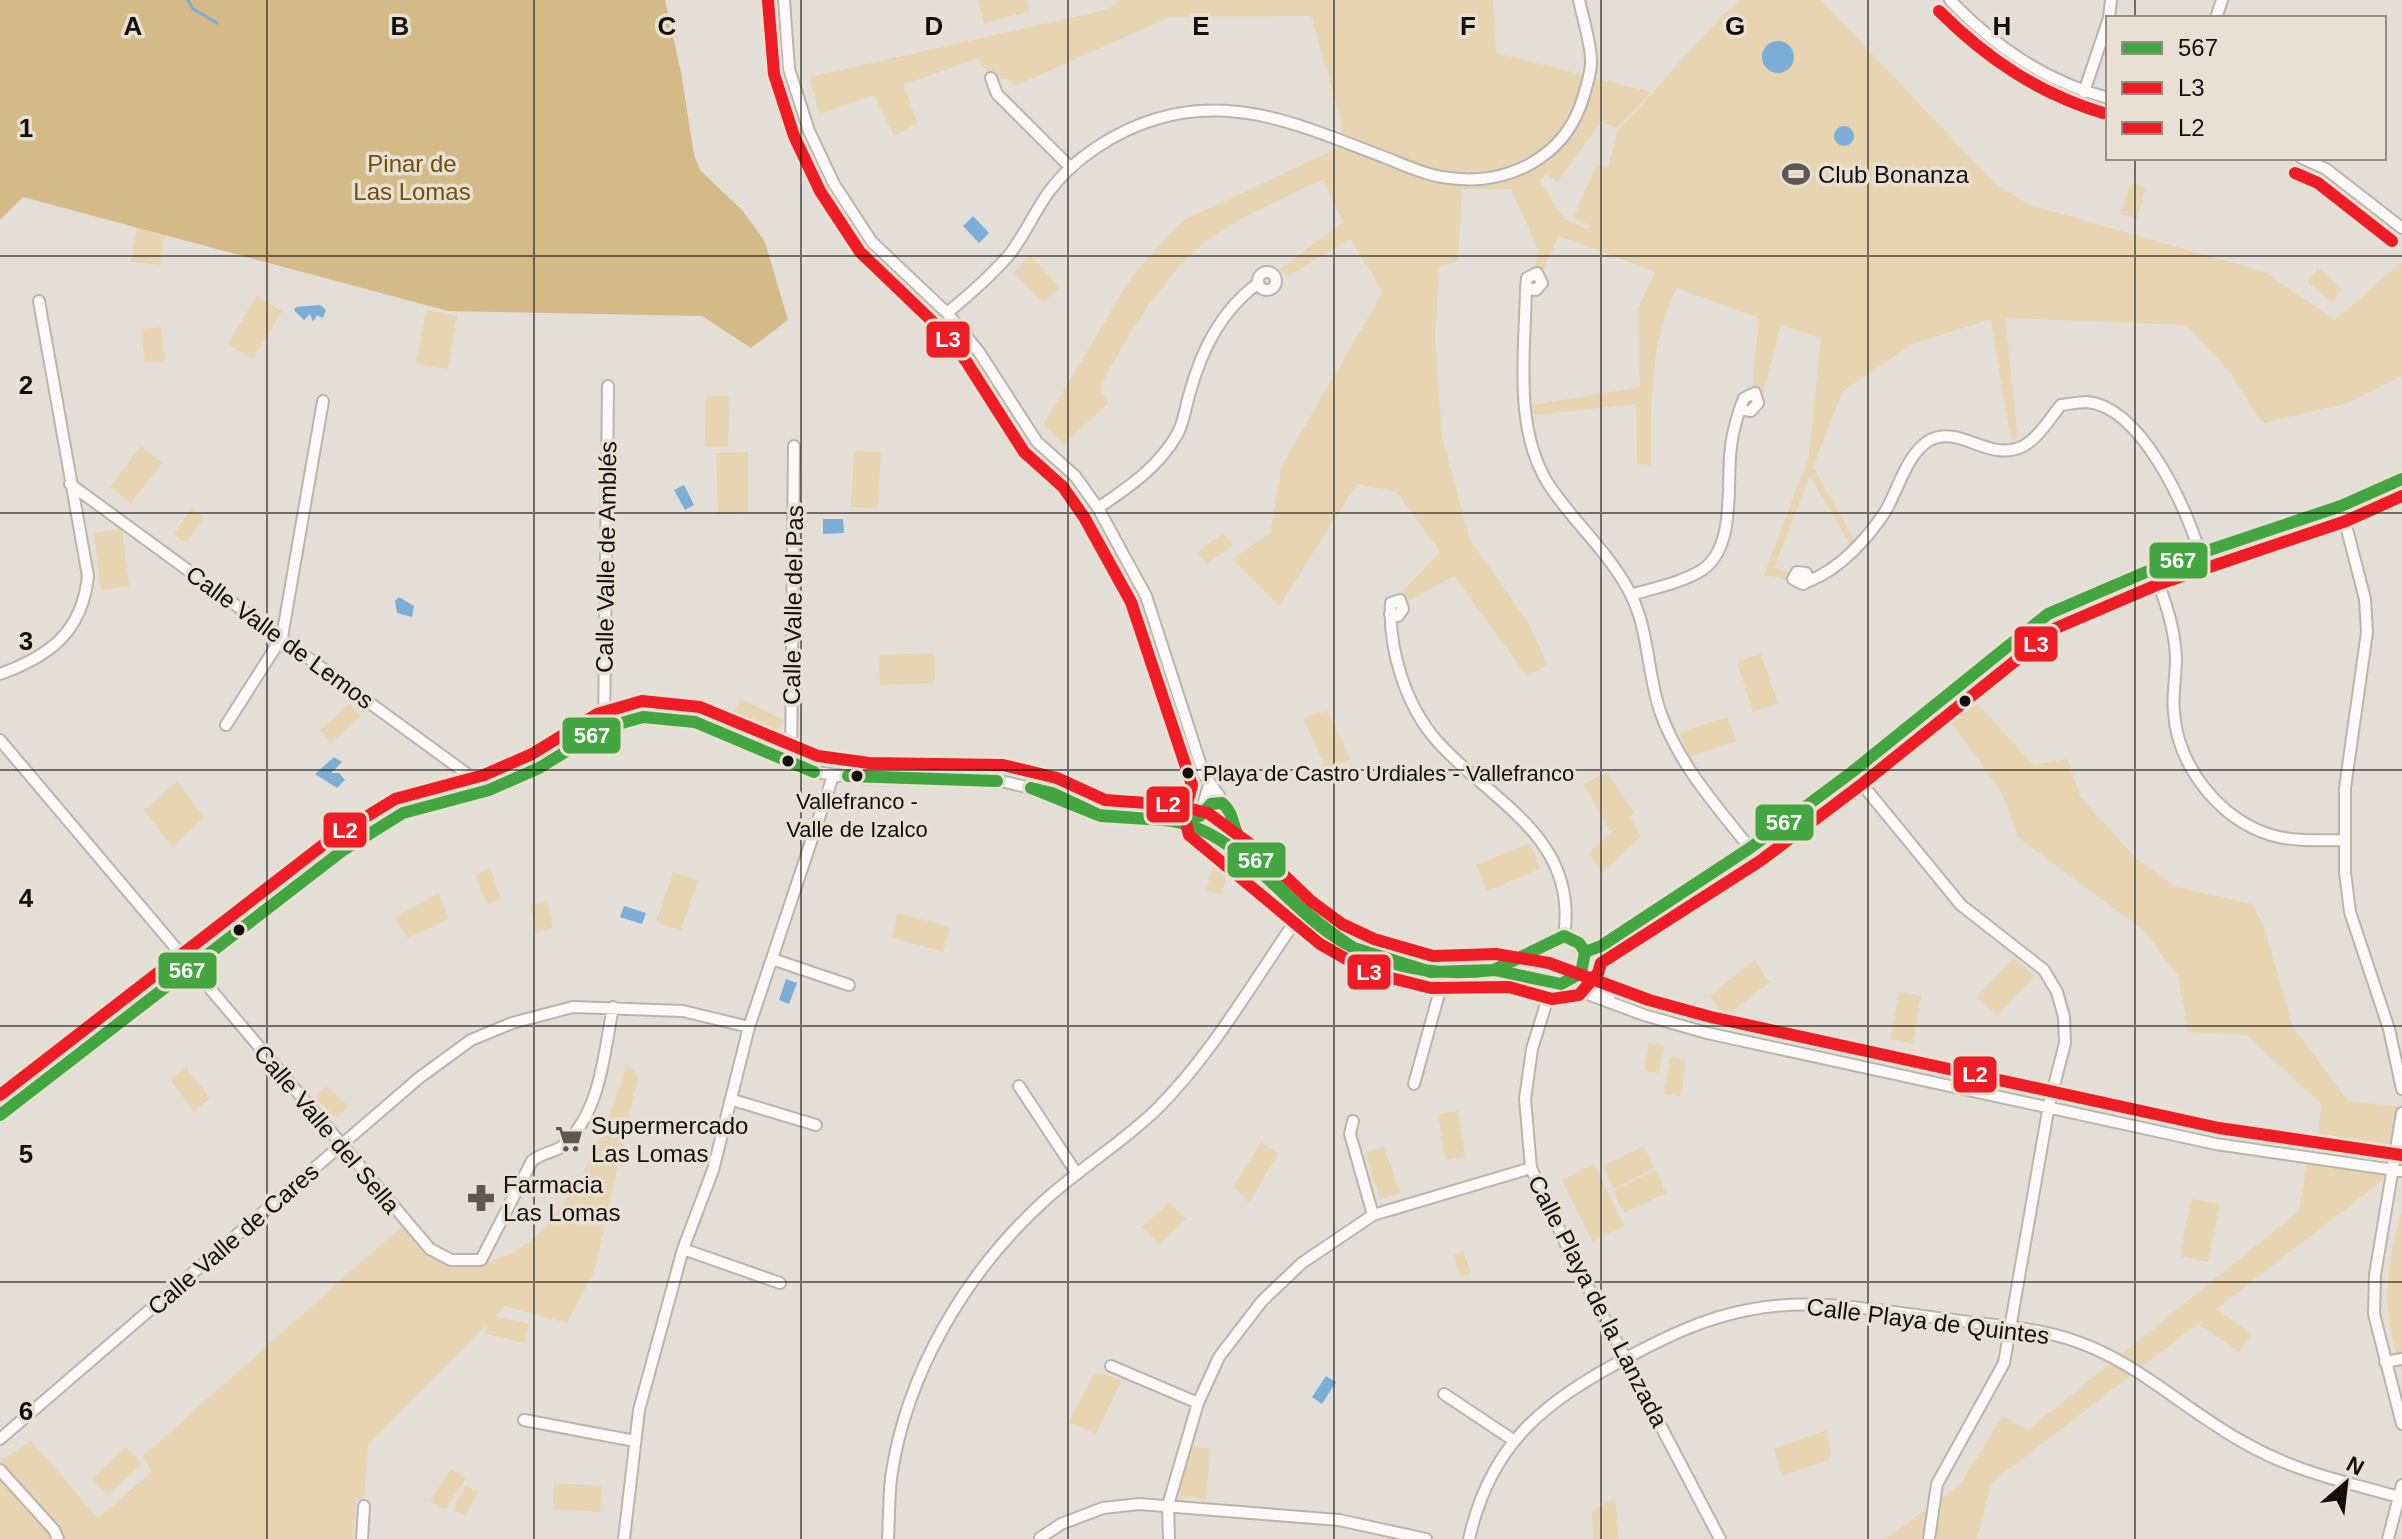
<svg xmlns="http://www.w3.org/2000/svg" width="2402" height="1539" font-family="Arial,sans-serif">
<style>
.green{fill:#e7d4b0}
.forest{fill:#d4ba86}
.water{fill:#7badd6}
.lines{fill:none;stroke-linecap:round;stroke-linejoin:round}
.stream{stroke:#7badd6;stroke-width:3}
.minor-casing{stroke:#b8b4ae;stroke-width:14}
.minor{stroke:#fbfaf9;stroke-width:10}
.bus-1-casing{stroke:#e8e0d2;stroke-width:18}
.bus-2-casing{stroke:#e8e0d2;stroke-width:18}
.bus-3-casing{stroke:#e8e0d2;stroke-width:18}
.bus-1{stroke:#44a641;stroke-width:12}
.bus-2{stroke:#ee1c25;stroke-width:12}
.bus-3{stroke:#ee1c25;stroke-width:12}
.grid{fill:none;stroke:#13100c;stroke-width:2;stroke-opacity:0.55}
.bus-dot{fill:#13100c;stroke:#e8e0d2;stroke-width:3}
.labels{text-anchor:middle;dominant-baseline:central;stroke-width:7;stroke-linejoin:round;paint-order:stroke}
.bus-label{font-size:22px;fill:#13100c;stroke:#e8e0d2;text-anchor:start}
.park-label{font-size:24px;fill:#6e510b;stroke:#e8e0d2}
.poi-label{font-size:24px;fill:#13100c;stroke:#e8e0d2;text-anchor:start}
.street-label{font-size:24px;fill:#13100c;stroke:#e8e0d2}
.grid-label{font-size:26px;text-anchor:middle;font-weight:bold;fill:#13100c;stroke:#e8e0d2;stroke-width:7;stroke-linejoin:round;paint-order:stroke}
.line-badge{stroke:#e8e0d2;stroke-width:3}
.badge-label{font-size:22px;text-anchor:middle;font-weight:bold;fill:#fff}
</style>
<rect width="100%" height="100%" fill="#e3dfd7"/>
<path class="green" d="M 978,0 L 1027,0 L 1030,11 L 984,23 Z
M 1119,0 L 1493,0 L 1496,53 L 1651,92 L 1617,128 L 1601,122 L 1557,182 L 1547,174 L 1539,180 L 1564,219 L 1588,230 L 1589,225 L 1573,218 L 1597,164 L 1607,168 L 1618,131 L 1723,14 L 1741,0 L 1820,0 L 1998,186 L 2030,205 L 2265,272 L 2335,320 L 2402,262 L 2402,376 L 2348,403 L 2262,423 L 2231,374 L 2187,325 L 2005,318 L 2018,439 L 2011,440 L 1991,319 L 1913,344 L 1842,392 L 1813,467 L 1856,543 L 1852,547 L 1810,476 L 1774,568 L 1795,573 L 1793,581 L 1764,575 L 1809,456 L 1821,338 L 1781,325 L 1762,397 L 1752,389 L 1759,318 L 1677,288 C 1649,341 1651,405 1651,465 L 1637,464 L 1636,404 L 1534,415 L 1533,405 L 1640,387 L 1638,308 L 1655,272 L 1559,236 L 1542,272 L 1535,268 L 1538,250 L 1511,189 L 1462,189 L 1458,261 L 1439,267 L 1435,337 L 1442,437 L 1470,540 L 1530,625 L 1547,665 L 1527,676 L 1454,576 L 1410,600 L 1401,592 L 1440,552 L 1397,492 L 1357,484 L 1279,606 L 1232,559 L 1270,533 L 1282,465 L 1383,292 L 1350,239 L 1288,276 L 1280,269 L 1343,222 L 1323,179 C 1292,195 1233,219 1208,240 C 1162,277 1126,337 1099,389 L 1109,402 L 1064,445 L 1043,425 L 1132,276 L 1182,221 L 1338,148 L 1342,123 L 1311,16 L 1170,17 L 1015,86 L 1005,78 L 993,81 L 978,58 L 903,85 L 918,123 L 894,136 L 874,95 L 819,114 L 810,77 L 1109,9 Z
M 2130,183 L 2146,188 L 2137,219 L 2121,214 Z
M 140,207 L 168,211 L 161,265 L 131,262 Z
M 1031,256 L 1060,287 L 1043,302 L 1014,272 Z
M 2318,268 L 2342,289 L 2332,302 L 2307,282 Z
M 256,296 L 282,311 L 253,359 L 228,344 Z
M 426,310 L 457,316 L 448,369 L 416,364 Z
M 161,327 L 165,361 L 145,363 L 141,329 Z
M 706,396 L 729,396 L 728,447 L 705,447 Z
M 141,446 L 162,463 L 131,503 L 110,487 Z
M 854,451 L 881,452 L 878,508 L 851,507 Z
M 748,452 L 748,512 L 718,514 L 716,453 Z
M 191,508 L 204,517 L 186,543 L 174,534 Z
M 122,529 L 129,586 L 101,590 L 94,533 Z
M 1223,533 L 1233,545 L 1207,565 L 1197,553 Z
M 934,653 L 935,683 L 880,685 L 879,655 Z
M 1761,654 L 1778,704 L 1753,712 L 1737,662 Z
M 1964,689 L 2034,765 L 2067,759 L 2081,798 L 2138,860 L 2176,887 L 2252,904 L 2264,927 L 2293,1027 L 2348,1101 L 2402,1107 L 2402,1165 L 2317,1153 L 2321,1104 L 2247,1035 L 2188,1032 L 2178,976 L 2144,931 L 2018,837 L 2002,793 L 1941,708 Z
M 741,699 L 783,720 L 772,741 L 730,719 Z
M 349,704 L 360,716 L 331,743 L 320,730 Z
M 1327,711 L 1350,759 L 1327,772 L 1303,718 Z
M 1727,717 L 1736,741 L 1689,757 L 1680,733 Z
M 1607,772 L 1634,813 L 1630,817 L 1641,837 L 1602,873 L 1589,852 L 1621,824 L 1610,831 L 1584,784 Z
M 177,782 L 205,817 L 172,847 L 144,811 Z
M 1530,843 L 1540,869 L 1487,891 L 1476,865 Z
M 1214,861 L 1229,865 L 1222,895 L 1206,891 Z
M 490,869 L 501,899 L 486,904 L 475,874 Z
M 673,872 L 698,880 L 681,930 L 656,922 Z
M 438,893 L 449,919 L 408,938 L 394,918 Z
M 547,901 L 553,929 L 536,932 L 530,905 Z
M 898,913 L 950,927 L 943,952 L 891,937 Z
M 2014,958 L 2034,976 L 1997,1015 L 1977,997 Z
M 1754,960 L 1770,982 L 1725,1017 L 1710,996 Z
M 1899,992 L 1921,996 L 1913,1044 L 1890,1039 Z
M 1648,1043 L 1664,1045 L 1659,1073 L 1644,1071 Z
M 1670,1057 L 1686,1060 L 1681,1096 L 1664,1094 Z
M 627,1063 L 638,1077 L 594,1272 L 567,1323 L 505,1306 L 495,1316 L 529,1324 L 525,1343 L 486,1334 L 487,1324 L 368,1445 L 364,1500 L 356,1499 L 353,1539 L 0,1539 L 0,1461 L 31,1441 L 98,1518 L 152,1472 L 142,1457 L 404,1224 C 423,1248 428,1251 458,1259 C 549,1284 607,1131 627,1063 Z
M 186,1067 L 210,1098 L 194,1111 L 170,1080 Z
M 326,1086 L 348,1106 L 337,1118 L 314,1098 Z
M 1458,1111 L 1465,1157 L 1445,1160 L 1438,1114 Z
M 1261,1142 L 1278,1154 L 1249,1203 L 1234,1186 Z
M 1384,1146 L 1400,1193 L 1380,1199 L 1365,1153 Z
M 1644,1146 L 1654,1168 L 1613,1189 L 1602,1166 Z
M 2307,1163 L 2388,1176 L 2216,1309 L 2251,1334 L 2239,1352 L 2201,1326 L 2205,1318 L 1991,1483 L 1977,1539 L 1886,1539 L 1960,1484 L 2003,1416 L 2028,1430 L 2299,1211 Z
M 1594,1164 L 1624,1226 L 1593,1242 L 1562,1180 Z
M 1656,1170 L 1666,1193 L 1624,1213 L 1613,1191 Z
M 2191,1199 L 2220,1204 L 2208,1262 L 2180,1256 Z
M 1169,1202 L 1186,1219 L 1159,1245 L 1142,1227 Z
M 2400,1214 L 2402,1214 L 2402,1371 C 2380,1308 2386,1277 2400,1214 Z
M 1463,1251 L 1471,1274 L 1461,1278 L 1453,1255 Z
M 1094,1374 L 1107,1374 L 1121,1381 L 1096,1434 L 1069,1422 Z
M 1827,1430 L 1831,1459 L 1782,1476 L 1774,1449 Z
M 1185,1445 L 1210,1449 L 1206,1499 L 1180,1496 Z
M 126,1447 L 142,1464 L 108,1495 L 92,1478 Z
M 451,1469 L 466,1478 L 445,1510 L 430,1501 Z
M 554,1483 L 602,1486 L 600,1512 L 553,1509 Z
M 466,1485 L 478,1492 L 465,1516 L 453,1510 Z
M 1615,1498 L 1619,1539 L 1593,1539 L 1592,1511 Z"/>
<path class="forest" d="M 0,0 L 665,0 L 681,72 L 694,155 L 700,170 L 743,211 L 765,242 L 788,320 L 751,348 L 702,316 L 448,311 L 23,197 L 0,220 Z"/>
<path class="water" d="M1762 57a16 16 0 1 1 32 0a16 16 0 1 1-32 0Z
M1834 136a10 10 0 1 1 20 0a10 10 0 1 1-20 0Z
M 973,216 L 989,233 L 979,243 L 963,226 Z
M 320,305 L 326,310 L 323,318 L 317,315 L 313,322 L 310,314 L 304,320 L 294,310 L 296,307 Z
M 684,485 L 694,505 L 685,510 L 674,490 Z
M 823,519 L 843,519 L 844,533 L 823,534 Z
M 399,597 L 414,606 L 412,617 L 397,613 L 395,601 Z
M 334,757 L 342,762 L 331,773 L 339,773 L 345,780 L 337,788 L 315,774 Z
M 624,906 L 646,913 L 642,924 L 620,917 Z
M 786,979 L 797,983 L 789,1004 L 779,1000 Z
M 1326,1376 L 1336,1382 L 1322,1404 L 1312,1397 Z"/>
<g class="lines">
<path class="stream" d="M 188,0 L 193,9 L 217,23"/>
<g class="minor-casing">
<path id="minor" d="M 784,0 L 789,69 L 809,131 L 834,184 L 872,242 L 947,313 L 979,352 L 1037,442 L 1075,476 L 1098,508 L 1146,596 L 1204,775 L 1233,815 L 1230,830 L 1215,836
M 1950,0 C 1995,47 2045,81 2108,98
M 2109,18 L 2111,0
M 2216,18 L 2222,0
M 991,78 L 997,94 L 1071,168
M 2084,92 L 2108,21
M 2302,158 L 2326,169 L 2402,228
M1258 281a9 9 0 1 1 18 0a9 9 0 1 1-18 0Z
M 1526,288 L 1536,290 L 1542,283 L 1537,273 L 1527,278 L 1526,288 C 1525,352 1513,429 1549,485 C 1574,523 1609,552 1630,593 C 1649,629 1647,673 1660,711 C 1678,763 1716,806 1750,848
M 947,313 C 969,295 990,277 1009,255 C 1024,236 1034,213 1048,193 C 1072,159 1116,131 1156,119 C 1238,94 1309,129 1384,157 C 1402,164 1423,174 1442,177 C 1505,188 1566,159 1584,95 C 1587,84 1592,70 1591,59 C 1590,40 1583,19 1579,0
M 70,484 L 489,790
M 2341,506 L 2365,599 L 2367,632 L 2345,788 L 2345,872 L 2350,912 L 2389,1029 L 2402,1089
M 1098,508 C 1129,487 1159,467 1178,433 C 1184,421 1186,405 1190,392 C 1202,349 1221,311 1257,284
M 2153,569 C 2164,598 2175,627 2176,658 C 2176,676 2172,695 2174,713 C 2178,766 2219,819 2271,835 C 2295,842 2319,840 2344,840
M 1797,572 L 1806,573 L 1809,581 L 1803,584 L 1793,579 Z
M 1809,581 C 1840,569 1867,539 1885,512 C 1898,490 1907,453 1930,440 C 1959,425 1987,460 2019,448 C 2036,442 2050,418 2061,405 C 2069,404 2079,402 2087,402 C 2142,407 2186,508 2200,553
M 1631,595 C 1654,588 1681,583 1702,570 C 1737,547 1726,482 1731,446 C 1733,430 1738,413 1744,398 L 1755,393 L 1758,403 L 1751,411 L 1740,409
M 1390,614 L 1398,616 L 1403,609 L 1400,600 L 1391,603 C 1388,649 1406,706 1437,741 C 1491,802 1579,837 1564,936
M 0,674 C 50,656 82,632 88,576 L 39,301
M 226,725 L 282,637 L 323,401
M 604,728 L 608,386
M 0,740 L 430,1249 L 451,1260 L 481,1260 L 532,1161 C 542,1152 556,1153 565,1144 C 601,1110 604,1053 613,1007
M 791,763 L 794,446
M 1852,772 L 1961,905 L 2044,970 L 2057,992 L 2064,1017 L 2065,1043 L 2049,1105 L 2004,1363 L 1937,1484 L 1929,1539
M 1209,785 L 1200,816 L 1205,831 L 1247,862 L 1301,913 L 1334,938 L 1401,966 L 1445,972 L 1495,970 L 1545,978 L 1644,1015 L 1707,1033 L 2216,1144 L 2402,1171
M 1233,826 L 1264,872
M 1539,949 L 1538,961 L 1545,978
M 1585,952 L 1601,946 L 1750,848 L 1852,772 L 2048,614 L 2153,569 L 2341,506 L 2402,479
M 772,959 L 849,985
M 1497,969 L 1549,941 L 1564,936 C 1591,949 1594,975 1562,984
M 1581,973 L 1610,996
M 1546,978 L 1546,1004 L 1532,1049 L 1525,1099 L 1531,1168 L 1570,1253 L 1720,1539
M 1414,1084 L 1445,972
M 1019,1086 L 1077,1174
M 733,1100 L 816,1125
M 2402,1113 L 2375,1275 L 2374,1314 L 2402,1424
M 0,1115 L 342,851 L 403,813 L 489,790 L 539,768 L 604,728 L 643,717 L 695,722 L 814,772 L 868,779 L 1001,781 L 1052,793 L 1101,816 L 1173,821 L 1203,828
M 1353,1121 L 1350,1134 L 1373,1215
M 683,1249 L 780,1283
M 2385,1362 L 2402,1359
M 1111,1366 L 1198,1403
M 1444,1394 L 1513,1440
M 524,1420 L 635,1441
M 0,1439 L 419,1078 L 471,1040 L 512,1023 L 573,1007 L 683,1011 L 749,1027
M 0,1470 L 54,1530 L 58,1539
M 1040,1538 L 1061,1524 L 1103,1508 L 1139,1504 L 1339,1520 L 1426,1539
M 362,1539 L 364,1506
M 624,1539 L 639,1410 L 683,1249 L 713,1170 L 749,1027 L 833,776
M 888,1539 C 889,1519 889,1498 891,1478 C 906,1373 966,1272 1044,1201 C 1080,1168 1122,1143 1157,1109 C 1214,1052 1255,978 1301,913
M 1169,1539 L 1168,1505 L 1198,1403 L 1219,1357 L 1262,1301 L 1302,1263 L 1373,1215 L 1531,1168
M 1469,1539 C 1491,1441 1546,1401 1630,1356 C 1668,1336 1705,1318 1748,1310 C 1815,1296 1886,1312 1953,1320 C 1990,1325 2030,1327 2066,1338 C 2134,1358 2183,1409 2243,1442 C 2297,1473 2344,1481 2402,1498
M 2388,1539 L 2402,1485"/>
</g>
<use href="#minor" class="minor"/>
<g class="bus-1-casing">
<path id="bus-1" d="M 848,776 L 997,781
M 848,776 L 997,781
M 1031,788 L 1052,793 L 1101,816 L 1163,820
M 1031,788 L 1098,815 L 1163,820
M 1163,820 C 1242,826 1286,915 1354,948
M 1163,820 L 1200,816 L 1211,804 L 1222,803 C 1235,813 1231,827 1241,840 C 1273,884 1308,919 1354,948
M 1564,936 L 1579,943 L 1585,952 L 1581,973 L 1561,984 L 1494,970 Z
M 1354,948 L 1431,972 L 1494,970
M 1354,948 C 1399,971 1444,976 1494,970
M 1585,952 L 1601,946 L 1750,848 L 1852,772 L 2048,614 L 2153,569 L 2341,506 L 2402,479
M 0,1115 L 342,851 L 403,813 L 489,790 L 539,768 L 604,728 L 643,717 L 695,722 L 814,772"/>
</g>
<g class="bus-2-casing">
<path id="bus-2" d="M 768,1 L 774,74 L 794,136 L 820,191 L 860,252 L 935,324 L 966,361 L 1024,452 L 1063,487 L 1084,517 L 1131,602 L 1192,785 L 1184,815 L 1189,835 L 1320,944 L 1371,973 L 1431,988 L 1509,987 L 1552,999 L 1579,995 L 1598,973 L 1601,963 L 1760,861 L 1862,784 L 2056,628 L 2159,584 L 2346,521 L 2402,496
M 1939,11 C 1987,59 2038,93 2103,113
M 2295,173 L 2318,183 L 2392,241"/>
</g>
<g class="bus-3-casing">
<path id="bus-3" d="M 0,1095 L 332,838 L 395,799 L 484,775 L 532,754 L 597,714 L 642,701 L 700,707 L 818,756 L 869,763 L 1003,765 L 1057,778 L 1105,800 L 1175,805 L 1208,813 L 1257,849 L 1311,901 L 1342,924 L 1374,939 L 1433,956 L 1496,954 L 1549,963 L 1649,1000 L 1711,1017 L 2219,1128 L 2402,1155"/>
</g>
<use href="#bus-1" class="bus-1"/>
<use href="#bus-2" class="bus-2"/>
<use href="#bus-3" class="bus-3"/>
</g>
<path class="grid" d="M 267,0 L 267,1539M 534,0 L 534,1539M 801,0 L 801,1539M 1068,0 L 1068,1539M 1334,0 L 1334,1539M 1601,0 L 1601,1539M 1868,0 L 1868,1539M 2135,0 L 2135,18M 2135,158 L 2135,1539M 0,256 L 2402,256M 0,513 L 2402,513M 0,770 L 2402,770M 0,1026 L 2402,1026M 0,1282 L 2402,1282"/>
<defs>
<g id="stadium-bare" transform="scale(2.16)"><path d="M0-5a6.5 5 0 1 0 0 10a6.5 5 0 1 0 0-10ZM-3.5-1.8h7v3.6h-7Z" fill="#5c5853" stroke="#e8e0d2" stroke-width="2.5" paint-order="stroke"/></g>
<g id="supermarket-bare" transform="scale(2.16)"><path d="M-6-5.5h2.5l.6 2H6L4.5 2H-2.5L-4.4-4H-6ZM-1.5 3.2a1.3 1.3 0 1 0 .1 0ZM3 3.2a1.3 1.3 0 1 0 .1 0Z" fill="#5c5853" stroke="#e8e0d2" stroke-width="2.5" paint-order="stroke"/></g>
<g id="pharmacy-bare" transform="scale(2.16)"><path d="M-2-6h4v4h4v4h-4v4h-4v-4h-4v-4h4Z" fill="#5c5853" stroke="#e8e0d2" stroke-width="2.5" paint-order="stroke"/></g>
</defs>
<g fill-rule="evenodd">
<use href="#stadium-bare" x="1796" y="174"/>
<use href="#supermarket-bare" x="569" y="1139"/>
<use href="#pharmacy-bare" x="481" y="1198"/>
</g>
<g class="bus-dot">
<circle cx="1965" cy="701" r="7"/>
<circle cx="788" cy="761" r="7"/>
<circle cx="1188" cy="773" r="7"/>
<circle cx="857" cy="776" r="7"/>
<circle cx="239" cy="930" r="7"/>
</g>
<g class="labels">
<g class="bus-label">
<text x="1203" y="773">Playa de Castro Urdiales - Vallefranco</text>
<text x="857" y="801" text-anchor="middle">Vallefranco -<tspan x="857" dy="28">Valle de Izalco</tspan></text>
</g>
<g class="park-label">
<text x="412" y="163">Pinar de<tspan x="412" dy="28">Las Lomas</tspan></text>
</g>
<g class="poi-label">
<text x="1818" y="174">Club Bonanza</text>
<text x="591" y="1125">Supermercado<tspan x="591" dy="28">Las Lomas</tspan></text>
<text x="503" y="1184">Farmacia<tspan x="503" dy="28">Las Lomas</tspan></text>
</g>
<g class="street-label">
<text transform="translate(606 557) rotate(-89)">Calle Valle de Amblés</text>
<text transform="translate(793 605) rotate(-89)">Calle Valle del Pas</text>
<text transform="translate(280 637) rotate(36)">Calle Valle de Lemos</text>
<text transform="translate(327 1129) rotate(50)">Calle Valle del Sella</text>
<text transform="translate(233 1239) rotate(-41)">Calle Valle de Cares</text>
<text transform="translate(1598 1301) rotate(63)">Calle Playa de la Lanzada</text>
<text transform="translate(1928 1321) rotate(7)">Calle Playa de Quintes</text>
</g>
</g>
<g class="grid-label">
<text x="133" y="35">A</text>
<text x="400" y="35">B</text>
<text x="667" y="35">C</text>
<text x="934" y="35">D</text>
<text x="1201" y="35">E</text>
<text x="1468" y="35">F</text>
<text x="1735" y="35">G</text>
<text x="2002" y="35">H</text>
<text x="26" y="137">1</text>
<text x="26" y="394">2</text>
<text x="26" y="650">3</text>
<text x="26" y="907">4</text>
<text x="26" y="1163">5</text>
<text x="26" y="1420">6</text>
</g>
<g class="line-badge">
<rect x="925" y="320" width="46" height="39" rx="8" fill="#ee1c25"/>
<rect x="2148" y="541" width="61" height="39" rx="8" fill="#44a641"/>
<rect x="2013" y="625" width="46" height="38" rx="8" fill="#ee1c25"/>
<rect x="561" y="716" width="61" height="39" rx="8" fill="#44a641"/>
<rect x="1145" y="785" width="46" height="39" rx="8" fill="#ee1c25"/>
<rect x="1754" y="803" width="61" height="39" rx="8" fill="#44a641"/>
<rect x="322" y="811" width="46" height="38" rx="8" fill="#ee1c25"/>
<rect x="1226" y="841" width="61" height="38" rx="8" fill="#44a641"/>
<rect x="157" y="951" width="61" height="39" rx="8" fill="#44a641"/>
<rect x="1346" y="953" width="46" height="38" rx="8" fill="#ee1c25"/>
<rect x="1952" y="1055" width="46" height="39" rx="8" fill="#ee1c25"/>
</g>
<g class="badge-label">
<text x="948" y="347">L3</text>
<text x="2178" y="568">567</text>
<text x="2036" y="652">L3</text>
<text x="592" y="743">567</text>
<text x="1168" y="812">L2</text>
<text x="1784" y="830">567</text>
<text x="345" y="838">L2</text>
<text x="1256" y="868">567</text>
<text x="187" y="978">567</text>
<text x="1369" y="980">L3</text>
<text x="1975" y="1082">L2</text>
</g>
<rect x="2106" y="16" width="280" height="144" fill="#e8e0d2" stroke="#938d83" stroke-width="2"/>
<rect x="2122" y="42" width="40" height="12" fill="#44a641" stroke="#938d83" stroke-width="2"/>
<text x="2178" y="56" font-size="24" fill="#13100c">567</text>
<rect x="2122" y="82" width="40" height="12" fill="#ee1c25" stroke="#938d83" stroke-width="2"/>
<text x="2178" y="96" font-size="24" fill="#13100c">L3</text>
<rect x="2122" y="122" width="40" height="12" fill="#ee1c25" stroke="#938d83" stroke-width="2"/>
<text x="2178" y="136" font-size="24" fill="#13100c">L2</text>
<g transform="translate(2346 1483) rotate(28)" stroke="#e8e0d2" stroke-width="6" paint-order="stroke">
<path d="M0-6L14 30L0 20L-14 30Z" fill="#13100c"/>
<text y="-12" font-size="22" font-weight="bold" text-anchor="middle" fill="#13100c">N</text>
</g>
</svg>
